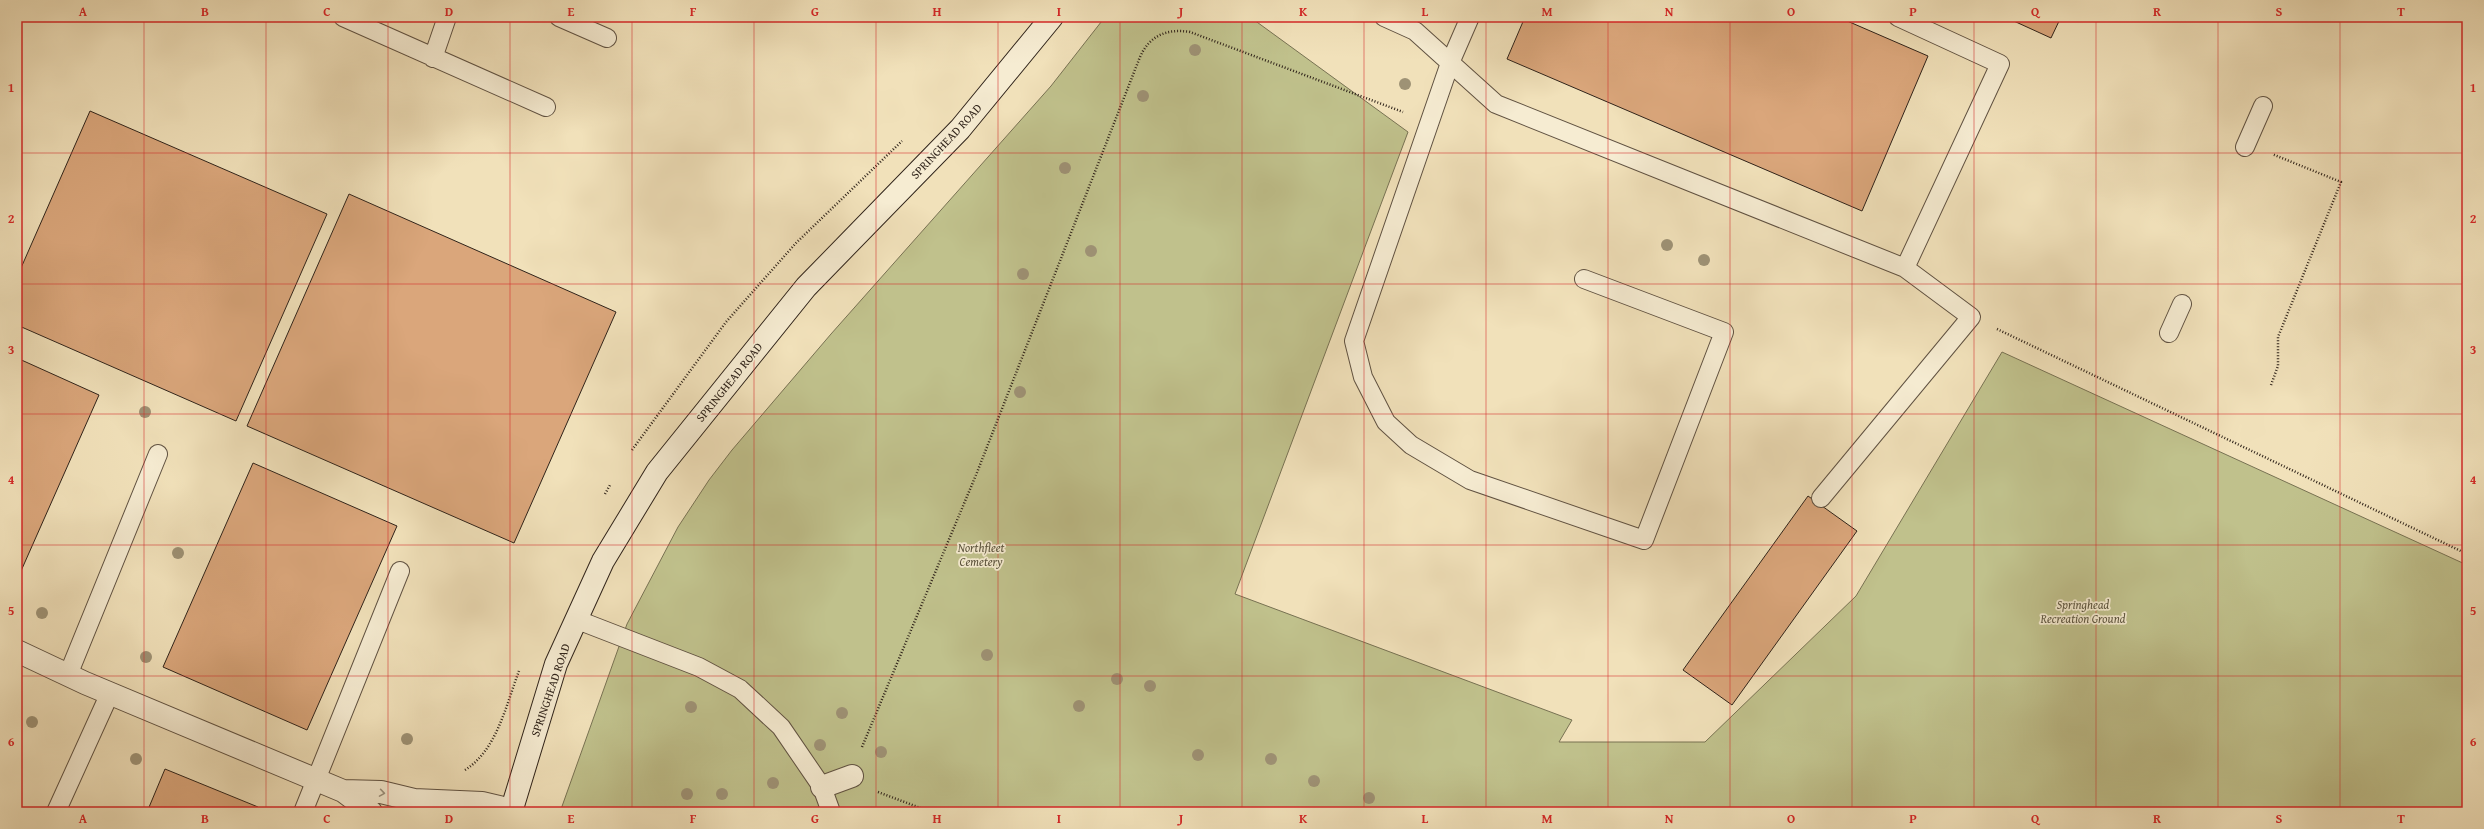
<svg xmlns="http://www.w3.org/2000/svg" width="2484" height="829" font-family="'Gentium Book Plus',serif">
<style>
.green{fill:#c0c18c;stroke:#787253}
.building{fill:#daa67b;stroke:#2f231a}
.lines{fill:none;stroke-linecap:round;stroke-linejoin:round}
.service-casing{stroke:#605242;stroke-width:20}
.pedestrian-casing{stroke:#605242;stroke-width:24}
.minor-casing{stroke:#605242;stroke-width:24}
.secondary-casing{stroke:#2f231a;stroke-width:24}
.path{stroke:#2f231a;stroke-width:2.5;stroke-dasharray:1 2;stroke-linecap:butt}
.service{stroke:#f6ecd2;stroke-width:18}
.pedestrian{stroke:#f6ecd2;stroke-width:22}
.minor{stroke:#f6ecd2;stroke-width:22}
.secondary{stroke:#f6ecd2;stroke-width:22}
.tree{fill:#9e9275}
.oneway{stroke:#9c927f}
.grid{fill:none;stroke:#d62828;stroke-width:1;stroke-opacity:0.55}
.labels{text-anchor:middle;dominant-baseline:central;stroke-width:3.5;stroke-linejoin:round;paint-order:stroke}
.street-label{font-size:12px;fill:#2f231a;stroke:#f6ecd2}
.park-label{font-size:12px;font-style:italic;fill:#5a523c;stroke:#f6ecd2}
.neatline{fill:none;stroke:#d62828;stroke-width:1.5}
.grid-label{font-size:13px;text-anchor:middle;font-weight:bold;fill:#d62828}
</style>
<rect width="100%" height="100%" fill="#f1e1ba"/>
<filter id="stains"><feTurbulence type="fractalNoise" baseFrequency=".005" numOctaves="4"/><feColorMatrix values="0 0 0 0 .2 0 0 0 0 .09 0 0 0 0 .02 0 0 0 .5 -.17"/></filter>
<radialGradient id="worn" r=".72"><stop offset=".6" stop-color="#630" stop-opacity="0"/><stop offset="1" stop-color="#630" stop-opacity=".3"/></radialGradient>
<path class="green" d="M 1105,17 L 1250,17 L 1408,132 L 1235,594 L 1572,720 L 1559,742 L 1705,742 L 1856,596 L 2002,352 L 2467,565 L 2467,812 L 560,812 L 627,624 L 678,527 L 709,480 L 732,450 L 831,334 L 1051,86 Z"/>
<path class="building" d="M 1525,17 L 1838,17 L 1928,56 L 1862,211 L 1507,59 Z
M 2005,17 L 2061,17 L 2051,38 Z
M 90,111 L 327,214 L 236,421 L 17,325 L 17,277 Z
M 349,194 L 616,312 L 514,543 L 247,426 Z
M 17,358 L 99,395 L 17,580 Z
M 253,463 L 397,526 L 307,730 L 163,667 Z
M 1808,496 L 1857,531 L 1732,705 L 1683,670 Z
M 165,769 L 258,807 L 256,812 L 147,812 Z"/>
<g class="lines">
<g class="service-casing">
<path id="service" d="M 343,17 L 546,107
M 559,17 L 607,38
M 1384,17 L 1415,31 L 1496,104 L 1905,268 L 1971,317 L 1821,498
M 1470,17 L 1450,63 L 1354,341 L 1363,377 L 1386,422 L 1411,445 L 1470,480 L 1644,540 L 1724,332 L 1584,279
M 1898,17 L 2000,64 L 1905,268
M 433,58 L 447,17
M 2245,147 L 2263,106
M 2169,333 L 2182,304
M 575,619 L 699,667 L 740,689 L 781,727 L 822,787 L 831,812
M 68,675 L 158,454
M 56,812 L 110,693
M 303,812 L 400,571"/>
</g>
<g class="pedestrian-casing">
<path id="pedestrian" d="M 822,787 L 852,776"/>
</g>
<g class="minor-casing">
<path id="minor" d="M 17,651 L 85,683 L 343,791 L 371,812
M 343,791 L 381,792 L 414,800 L 482,803 L 512,810"/>
</g>
<g class="secondary-casing">
<path id="secondary" d="M 511,812 L 556,664 L 603,561 L 657,472 L 806,287 L 960,129 L 1052,17"/>
</g>
<path class="path" d="M 1997,329 L 2467,554
M 2271,385 L 2278,366 L 2278,337 L 2341,182 L 2272,154
M 632,450 L 726,322 L 796,243 L 902,141
M 605,494 L 610,485
M 862,747 L 976,475 L 1140,57 C 1149,36 1167,28 1190,32 L 1403,112
M 465,770 C 497,750 506,705 519,671
M 878,792 L 931,812"/>
<use href="#service" class="service"/>
<use href="#pedestrian" class="pedestrian"/>
<use href="#minor" class="minor"/>
<use href="#secondary" class="secondary"/>
</g>
<g class="tree">
<circle cx="1195" cy="50" r="6"/>
<circle cx="1405" cy="84" r="6"/>
<circle cx="1143" cy="96" r="6"/>
<circle cx="1065" cy="168" r="6"/>
<circle cx="1667" cy="245" r="6"/>
<circle cx="1091" cy="251" r="6"/>
<circle cx="1704" cy="260" r="6"/>
<circle cx="1023" cy="274" r="6"/>
<circle cx="1020" cy="392" r="6"/>
<circle cx="145" cy="412" r="6"/>
<circle cx="178" cy="553" r="6"/>
<circle cx="42" cy="613" r="6"/>
<circle cx="987" cy="655" r="6"/>
<circle cx="146" cy="657" r="6"/>
<circle cx="1117" cy="679" r="6"/>
<circle cx="1150" cy="686" r="6"/>
<circle cx="1079" cy="706" r="6"/>
<circle cx="691" cy="707" r="6"/>
<circle cx="842" cy="713" r="6"/>
<circle cx="32" cy="722" r="6"/>
<circle cx="407" cy="739" r="6"/>
<circle cx="820" cy="745" r="6"/>
<circle cx="881" cy="752" r="6"/>
<circle cx="1198" cy="755" r="6"/>
<circle cx="136" cy="759" r="6"/>
<circle cx="1271" cy="759" r="6"/>
<circle cx="1314" cy="781" r="6"/>
<circle cx="773" cy="783" r="6"/>
<circle cx="687" cy="794" r="6"/>
<circle cx="722" cy="794" r="6"/>
<circle cx="1369" cy="798" r="6"/>
</g>
<defs><path id="oneway-chevron" d="M-2-3.5L2.5 0L-2 3.5" fill="none" stroke-width="1.6" stroke-linecap="round" stroke-linejoin="round"/></defs>
<use class="oneway" href="#oneway-chevron" transform="translate(382 793) rotate(9)"/>
<path class="grid" d="M 144,17 L 144,812M 266,17 L 266,812M 388,17 L 388,812M 510,17 L 510,812M 632,17 L 632,812M 754,17 L 754,812M 876,17 L 876,812M 998,17 L 998,812M 1120,17 L 1120,812M 1242,17 L 1242,812M 1364,17 L 1364,812M 1486,17 L 1486,812M 1608,17 L 1608,812M 1730,17 L 1730,812M 1852,17 L 1852,812M 1974,17 L 1974,812M 2096,17 L 2096,812M 2218,17 L 2218,812M 2340,17 L 2340,812M 17,153 L 2467,153M 17,284 L 2467,284M 17,414 L 2467,414M 17,545 L 2467,545M 17,676 L 2467,676"/>
<g class="labels">
<g class="street-label">
<text transform="translate(946 141) rotate(-47)">SPRINGHEAD ROAD</text>
<text transform="translate(729 382) rotate(-51)">SPRINGHEAD ROAD</text>
<text transform="translate(550 690) rotate(-71)">SPRINGHEAD ROAD</text>
</g>
<g class="park-label">
<text x="981" y="547">Northfleet<tspan x="981" dy="14">Cemetery</tspan></text>
<text x="2083" y="604">Springhead<tspan x="2083" dy="14">Recreation Ground</tspan></text>
</g>
</g>
<rect width="2484" height="829" fill="none" stroke="#f1e1ba" stroke-width="44"/>
<rect x="22" y="22" width="2440" height="785" class="neatline"/>
<g class="grid-label">
<text x="83" y="16">A</text>
<text x="205" y="16">B</text>
<text x="327" y="16">C</text>
<text x="449" y="16">D</text>
<text x="571" y="16">E</text>
<text x="693" y="16">F</text>
<text x="815" y="16">G</text>
<text x="937" y="16">H</text>
<text x="1059" y="16">I</text>
<text x="1181" y="16">J</text>
<text x="1303" y="16">K</text>
<text x="1425" y="16">L</text>
<text x="1547" y="16">M</text>
<text x="1669" y="16">N</text>
<text x="1791" y="16">O</text>
<text x="1913" y="16">P</text>
<text x="2035" y="16">Q</text>
<text x="2157" y="16">R</text>
<text x="2279" y="16">S</text>
<text x="2401" y="16">T</text>
<text x="11" y="92">1</text>
<text x="2473" y="92">1</text>
<text x="11" y="223">2</text>
<text x="2473" y="223">2</text>
<text x="11" y="354">3</text>
<text x="2473" y="354">3</text>
<text x="11" y="484">4</text>
<text x="2473" y="484">4</text>
<text x="11" y="615">5</text>
<text x="2473" y="615">5</text>
<text x="11" y="746">6</text>
<text x="2473" y="746">6</text>
<text x="83" y="823">A</text>
<text x="205" y="823">B</text>
<text x="327" y="823">C</text>
<text x="449" y="823">D</text>
<text x="571" y="823">E</text>
<text x="693" y="823">F</text>
<text x="815" y="823">G</text>
<text x="937" y="823">H</text>
<text x="1059" y="823">I</text>
<text x="1181" y="823">J</text>
<text x="1303" y="823">K</text>
<text x="1425" y="823">L</text>
<text x="1547" y="823">M</text>
<text x="1669" y="823">N</text>
<text x="1791" y="823">O</text>
<text x="1913" y="823">P</text>
<text x="2035" y="823">Q</text>
<text x="2157" y="823">R</text>
<text x="2279" y="823">S</text>
<text x="2401" y="823">T</text>
</g>
<rect width="100%" height="100%" filter="url(#stains)"/>
<rect width="100%" height="100%" fill="url(#worn)"/>
</svg>
